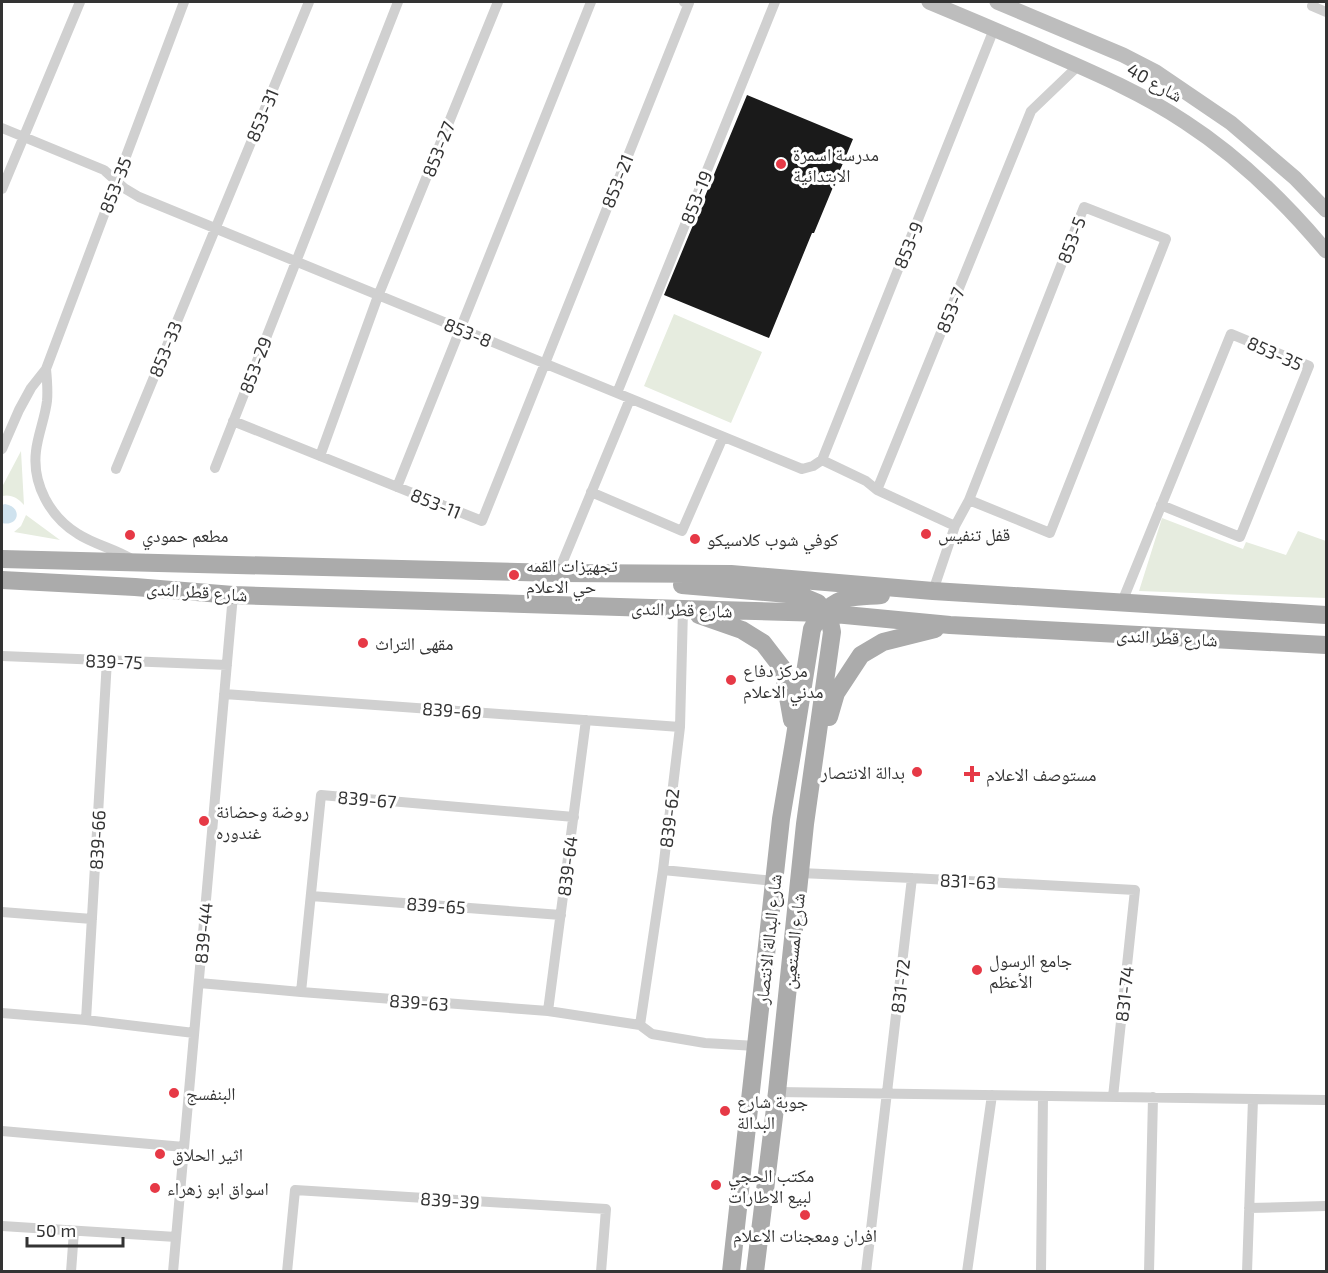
<svg xmlns="http://www.w3.org/2000/svg" width="1328" height="1273" font-family="'Exo 2','Noto Naskh Arabic',sans-serif">
<style>
.green{fill:#e6ecdf}
.water{fill:#cfe2ee}
.building{fill:#1a1a1a}
.lines{fill:none;stroke-linecap:round;stroke-linejoin:round}
.minor{stroke:#d0d0d0;stroke-width:10}
.secondary{stroke:#bdbdbd;stroke-width:15}
.primary{stroke:#ababab;stroke-width:18}
.poi-dot{fill:#e63946;stroke:#fff;stroke-width:2}
.labels{text-anchor:middle;dominant-baseline:central;stroke-width:6;stroke-linejoin:round;paint-order:stroke}
.street-label{font-size:18px;fill:#333;stroke:#fff}
.poi-label{font-size:18px;fill:#333;stroke:#fff;text-anchor:start}
</style>
<rect width="100%" height="100%" fill="#fff"/>
<path class="green" d="M 674,314 L 762,352 L 731,423 L 644,386 Z
M 21,451 L 24,505 C 18,498 11,494 2,496 L 2,487 Z
M 26,515 L 60,540 L 14,532 L 21,526 Z
M 1162,518 L 1243,549 L 1246,542 L 1286,555 L 1298,531 L 1326,541 L 1326,598 L 1139,591 Z"/>
<path class="water" d="M 5,504 C 23,507 19,527 2,523 L 2,505 Z"/>
<path class="building" d="M 747,95 L 853,139 L 814,233 L 812,233 L 769,338 L 664,295 Z"/>
<g class="lines">
<path class="minor" d="M 1314,2 L 1312,6 L 1326,12
M 2,128 L 104,170 L 124,188 L 139,197 L 802,469 L 813,466 L 822,460
M 2,189 L 80,2
M 1084,207 L 1166,239 L 1050,533 L 969,500 Z
M 46,369 C 47,379 48,390 47,401 C 45,418 38,434 36,451 C 32,484 50,517 78,534 C 95,545 116,549 133,560
M 617,393 L 775,2
M 233,421 L 482,521 L 689,3 L 684,2
M 2,449 L 19,410 L 31,388 L 46,369 L 184,2
M 320,456 L 378,296 L 498,2
M 822,460 L 994,29
M 822,460 L 866,481 L 877,490
M 215,468 L 398,2
M 116,469 L 309,2
M 397,487 L 591,2
M 591,492 L 682,531 L 723,437
M 969,500 L 955,526 L 877,490 L 1031,111 L 1078,66
M 558,573 L 630,399
M 933,591 L 955,526
M 1122,602 L 1231,334 L 1309,366 L 1240,537 L 1161,505
M 2,656 L 227,665
M 224,694 L 680,727
M 663,870 L 774,881
M 800,873 L 912,878 L 1135,890 L 1113,1097
M 311,896 L 561,915
M 2,912 L 92,919
M 199,983 L 301,992 L 548,1011 L 640,1025 L 652,1034 L 705,1043 L 756,1046
M 301,992 L 321,795 L 574,817
M 548,1011 L 586,720
M 2,1013 L 86,1020 L 194,1033
M 86,1020 L 107,660
M 640,1025 L 663,870 L 680,727 L 683,609
M 777,1092 L 1326,1100
M 2,1131 L 184,1147
M 1249,1208 L 1326,1206
M 2,1226 L 176,1237
M 71,1272 L 74,1231
M 173,1272 L 233,595
M 287,1272 L 295,1190 L 606,1209 L 601,1272
M 866,1272 L 912,878
M 967,1272 L 992,1095
M 1041,1272 L 1043,1096
M 1149,1272 L 1153,1097
M 1247,1272 L 1253,1099"/>
<path class="secondary" d="M 929,2 C 970,19 1010,36 1051,54 C 1097,74 1143,94 1185,122 C 1239,157 1285,202 1326,251
M 997,2 L 1123,55 L 1156,72 L 1231,123 L 1295,178 L 1326,210"/>
<path class="primary" d="M 2,559 L 558,573 L 731,574 L 933,591 L 1326,615
M 2,580 L 135,587 L 233,595 L 683,609 L 824,613 L 950,625 L 1326,645
M 682,585 L 799,595 L 818,603 L 830,622 L 832,632 L 805,824 L 777,1092 L 755,1272
M 699,615 L 742,630 L 763,643 L 783,669 L 792,720
M 829,717 L 836,693 L 861,655 L 883,642 L 935,629
M 731,1272 L 781,819 L 794,742 L 812,629 C 819,615 832,602 848,598 C 858,596 871,596 881,595"/>
</g>
<g class="poi-dot">
<circle cx="781" cy="164" r="6"/>
<circle cx="926" cy="534" r="6"/>
<circle cx="130" cy="535" r="6"/>
<circle cx="695" cy="539" r="6"/>
<circle cx="514" cy="575" r="6"/>
<circle cx="363" cy="643" r="6"/>
<circle cx="731" cy="680" r="6"/>
<circle cx="917" cy="772" r="6"/>
<path d="M969 765h6v6h6v6h-6v6h-6v-6h-6v-6h6z"/>
<circle cx="204" cy="821" r="6"/>
<circle cx="977" cy="970" r="6"/>
<circle cx="174" cy="1093" r="6"/>
<circle cx="725" cy="1111" r="6"/>
<circle cx="160" cy="1154" r="6"/>
<circle cx="716" cy="1185" r="6"/>
<circle cx="155" cy="1188" r="6"/>
<circle cx="805" cy="1215" r="6"/>
</g>
<g class="labels">
<g class="street-label">
<text transform="translate(1155 82) rotate(29)">شارع 40</text>
<text transform="translate(262 115) rotate(-67)">853-31</text>
<text transform="translate(438 149) rotate(-68)">853-27</text>
<text transform="translate(617 181) rotate(-68)">853-21</text>
<text transform="translate(115 185) rotate(-69)">853-35</text>
<text transform="translate(696 197) rotate(-68)">853-19</text>
<text transform="translate(1071 240) rotate(-69)">853-5</text>
<text transform="translate(908 245) rotate(-68)">853-9</text>
<text transform="translate(950 310) rotate(-68)">853-7</text>
<text transform="translate(468 332) rotate(22)">853-8</text>
<text transform="translate(165 349) rotate(-68)">853-33</text>
<text transform="translate(1275 353) rotate(24)">853-35</text>
<text transform="translate(255 365) rotate(-69)">853-29</text>
<text transform="translate(436 503) rotate(22)">853-11</text>
<text transform="translate(197 591) rotate(4)">شارع قطر الندى</text>
<text transform="translate(682 609) rotate(2)">شارع قطر الندى</text>
<text transform="translate(1167 637) rotate(3)">شارع قطر الندى</text>
<text transform="translate(114 661) rotate(2)">839-75</text>
<text transform="translate(452 710) rotate(4)">839-69</text>
<text transform="translate(367 799) rotate(5)">839-67</text>
<text transform="translate(669 818) rotate(-83)">839-62</text>
<text transform="translate(97 840) rotate(-87)">839-66</text>
<text transform="translate(567 866) rotate(-83)">839-64</text>
<text transform="translate(968 881) rotate(3)">831-63</text>
<text transform="translate(436 905) rotate(4)">839-65</text>
<text transform="translate(203 933) rotate(-85)">839-44</text>
<text transform="translate(768 939) rotate(-84)">شارع البدالة الانتصار</text>
<text transform="translate(793 941) rotate(-84)">شارع المستعين</text>
<text transform="translate(900 986) rotate(-83)">831-72</text>
<text transform="translate(1124 994) rotate(-84)">831-74</text>
<text transform="translate(419 1002) rotate(4)">839-63</text>
<text transform="translate(450 1200) rotate(4)">839-39</text>
</g>
<g class="poi-label">
<text x="793" y="154">مدرسة اسمرة<tspan x="793" dy="21">الابتدائية</tspan></text>
<text x="938" y="534">قفل تنفيس</text>
<text x="142" y="535">مطعم حمودي</text>
<text x="707" y="539">كوفي شوب كلاسيكو</text>
<text x="526" y="565">تجهيزات القمه<tspan x="526" dy="21">حي الاعلام</tspan></text>
<text x="375" y="643">مقهى التراث</text>
<text x="743" y="670">مركز دفاع<tspan x="743" dy="21">مدني الاعلام</tspan></text>
<text x="905" y="772" text-anchor="end">بدالة الانتصار</text>
<text x="986" y="774">مستوصف الاعلام</text>
<text x="216" y="811">روضة وحضانة<tspan x="216" dy="21">غندوره</tspan></text>
<text x="989" y="960">جامع الرسول<tspan x="989" dy="21">الأعظم</tspan></text>
<text x="186" y="1093">البنفسج</text>
<text x="737" y="1101">جوبة شارع<tspan x="737" dy="21">البدالة</tspan></text>
<text x="172" y="1154">اثير الحلاق</text>
<text x="728" y="1175">مكتب الحجي<tspan x="728" dy="21">لبيع الاطارات</tspan></text>
<text x="167" y="1188">اسواق ابو زهراء</text>
<text x="805" y="1235" text-anchor="middle">افران ومعجنات الاعلام</text>
</g>
</g>
<rect width="1328" height="1273" fill="none" stroke="#333333" stroke-width="6"/>
<path d="M27 1237v9h96v-9" fill="none" stroke="#333333" stroke-width="3"/>
<text x="36" y="1237" font-size="18" fill="#333333" stroke="#ffffff" stroke-width="4.5" paint-order="stroke">50 m</text>
</svg>
